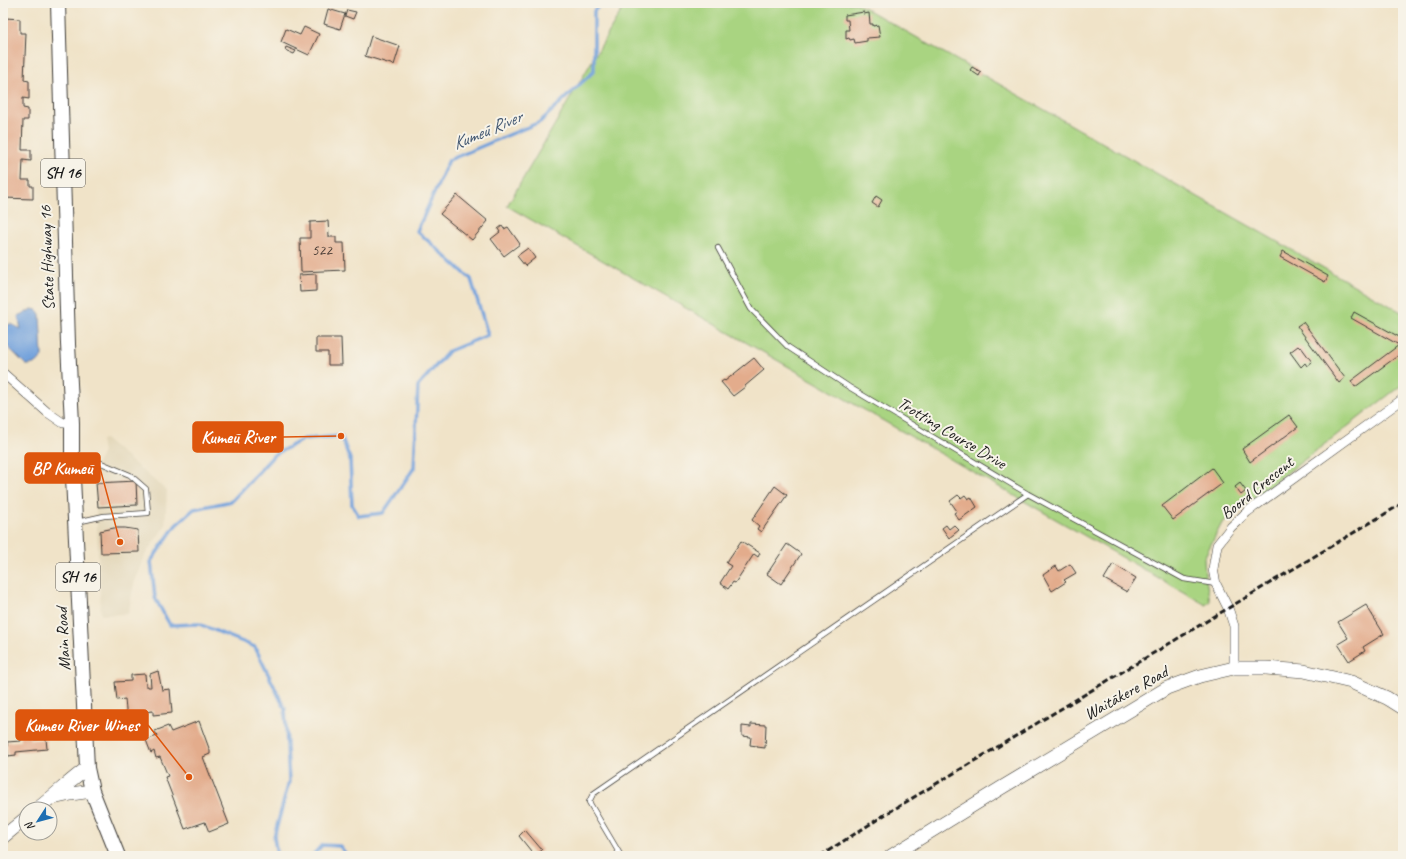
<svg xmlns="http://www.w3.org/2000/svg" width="1406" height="859" font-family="Caveat,sans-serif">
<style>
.built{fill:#e2d6b7}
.green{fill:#a9d481;stroke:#62784e}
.water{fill:#72a1dc;stroke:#475e7c}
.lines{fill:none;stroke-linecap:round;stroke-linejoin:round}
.stream{stroke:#72a1dc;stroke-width:3.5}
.building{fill:#e3ac8c}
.lane-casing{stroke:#3c3a36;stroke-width:6}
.street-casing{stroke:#3c3a36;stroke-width:10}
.secondary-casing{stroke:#3c3a36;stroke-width:14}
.primary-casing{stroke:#3c3a36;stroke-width:16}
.lane{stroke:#fff;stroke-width:4.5}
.street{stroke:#fff;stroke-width:9}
.secondary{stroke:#fff;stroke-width:13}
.primary{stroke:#fff;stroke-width:14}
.rail{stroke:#1c1c1c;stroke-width:3;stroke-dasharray:6 3;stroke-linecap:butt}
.labels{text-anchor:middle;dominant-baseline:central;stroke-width:4;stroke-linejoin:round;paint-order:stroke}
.number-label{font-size:15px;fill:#4e4038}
.shield{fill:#f7f3e8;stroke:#5e5c59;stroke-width:1}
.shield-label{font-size:16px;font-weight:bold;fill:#1c1c1c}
.street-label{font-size:17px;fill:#1c1c1c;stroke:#f7f3e8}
.water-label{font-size:18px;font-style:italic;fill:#435872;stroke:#f7f3e8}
.leader{fill:none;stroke:#de560d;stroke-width:1.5}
.callout-dot{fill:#de560d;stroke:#f7f3e8;stroke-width:1.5}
.callout{fill:#de560d;stroke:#de560d;stroke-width:1.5}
.callout-label{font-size:18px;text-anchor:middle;font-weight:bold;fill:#fff}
</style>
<rect width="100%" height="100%" fill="#f7f3e8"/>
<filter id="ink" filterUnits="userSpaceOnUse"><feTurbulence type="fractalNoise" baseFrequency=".025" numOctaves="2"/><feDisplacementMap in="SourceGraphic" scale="8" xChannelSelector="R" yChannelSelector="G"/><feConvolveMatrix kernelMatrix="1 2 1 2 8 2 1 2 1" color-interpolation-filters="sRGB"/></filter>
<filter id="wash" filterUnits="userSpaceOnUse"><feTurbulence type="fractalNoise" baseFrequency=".012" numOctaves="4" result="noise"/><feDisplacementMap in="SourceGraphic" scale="16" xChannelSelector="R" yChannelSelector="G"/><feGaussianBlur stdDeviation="0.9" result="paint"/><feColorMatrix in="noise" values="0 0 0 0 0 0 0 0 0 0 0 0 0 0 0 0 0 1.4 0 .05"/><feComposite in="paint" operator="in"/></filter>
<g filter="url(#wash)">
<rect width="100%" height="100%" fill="#f0e3c8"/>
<path class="built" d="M 105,439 L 167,491 L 165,526 L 145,555 L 134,584 L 128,614 L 101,615 L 94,470 L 103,452 L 101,440 Z"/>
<path class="green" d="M 626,3 L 856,3 L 1403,313 L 1403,384 L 1222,523 L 1204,558 L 1205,574 L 1210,601 L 1206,605 L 507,206 Z"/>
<path class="water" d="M 32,309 L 37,310 L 40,314 L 42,356 C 38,363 34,365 26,365 L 4,343 L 6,341 L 3,339 L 3,326 L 11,324 L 21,329 L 18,316 Z"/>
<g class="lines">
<path class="stream" d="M 277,856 L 274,837 L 289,782 L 285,709 L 255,647 L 199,624 L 170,625 L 155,598 L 151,561 L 176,525 L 194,509 L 232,501 L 274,455 L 304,439 L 341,436 L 350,459 L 352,505 L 359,516 L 383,513 L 414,468 L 418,386 L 449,351 L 488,335 L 471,279 L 417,231 L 449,160 L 540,122 L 594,71 L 594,11 L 602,3
M 312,856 L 322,845 L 340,846 L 347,856"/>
</g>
<g id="blocks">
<path class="building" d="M 328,9 L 345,14 L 340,29 L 324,24 Z
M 347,10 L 356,12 L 353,19 L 345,16 Z
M 864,12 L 864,14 L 869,13 L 870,24 L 873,24 L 873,26 L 878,25 L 880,37 L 867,38 L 867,41 L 855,43 L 854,39 L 850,40 L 849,38 L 846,39 L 846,30 L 849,30 L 848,20 L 845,20 L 845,15 Z
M 6,18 L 20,19 L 20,33 L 26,33 L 24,80 L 29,81 L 29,99 L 23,98 L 23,108 L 28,109 L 28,120 L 23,120 L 22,150 L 31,150 L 31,161 L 23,160 L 22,180 L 30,180 L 30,186 L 33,186 L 33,199 L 3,198 L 3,79 L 4,79 L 6,50 L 3,49 L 3,28 L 5,28 Z
M 304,27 L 319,34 L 309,55 L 281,42 L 286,29 L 300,35 Z
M 371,36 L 400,46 L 394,65 L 365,56 Z
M 286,47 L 296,51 L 294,54 L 285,50 Z
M 972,67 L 981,72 L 979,76 L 970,70 Z
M 457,195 L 488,221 L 472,240 L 440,214 Z
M 876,196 L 882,200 L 878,207 L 872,203 Z
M 328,221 L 329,237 L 336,237 L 336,243 L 344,243 L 345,270 L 301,272 L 300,238 L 310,238 L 310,222 Z
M 502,226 L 504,229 L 508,227 L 520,244 L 504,256 L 491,239 L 500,232 L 498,229 Z
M 528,248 L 535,258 L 525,266 L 517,256 Z
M 1283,251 L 1328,276 L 1325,282 L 1280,257 Z
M 316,274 L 316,291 L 300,292 L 299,275 Z
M 1354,312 L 1403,339 L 1403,352 L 1355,387 L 1351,381 L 1399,345 L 1351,318 Z
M 1303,322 L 1345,378 L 1339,383 L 1297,326 Z
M 316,338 L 341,338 L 342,365 L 328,365 L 328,352 L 316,352 Z
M 1298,346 L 1300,348 L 1301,347 L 1312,362 L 1307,366 L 1305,363 L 1301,367 L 1290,352 Z
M 754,358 L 764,370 L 745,386 L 745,387 L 733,396 L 721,382 L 724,380 L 725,381 Z
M 1289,415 L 1298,427 L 1250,462 L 1242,449 Z
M 1212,468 L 1223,483 L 1173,520 L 1162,506 Z
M 136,481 L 137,505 L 98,507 L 96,483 Z
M 1240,483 L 1246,491 L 1241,495 L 1235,487 Z
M 775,486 L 787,495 L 761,532 L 757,529 L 759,526 L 752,520 Z
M 958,495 L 961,498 L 965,495 L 968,499 L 971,497 L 977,507 L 959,520 L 954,513 L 957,511 L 950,501 Z
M 946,525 L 949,529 L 954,525 L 959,530 L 949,538 L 942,528 Z
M 114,528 L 125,528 L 138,530 L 139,552 L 101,553 L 100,531 Z
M 741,541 L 760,553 L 758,557 L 754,554 L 735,583 L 733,582 L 728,589 L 720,583 L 731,566 L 726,563 Z
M 787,544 L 801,554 L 781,584 L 767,574 Z
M 1070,564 L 1076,573 L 1064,580 L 1066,582 L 1052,591 L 1043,575 L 1056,566 L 1059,571 Z
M 1113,564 L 1136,578 L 1127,592 L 1104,579 Z
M 1366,605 L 1384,634 L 1363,647 L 1365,651 L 1349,661 L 1338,644 L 1348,638 L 1338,622 Z
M 158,671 L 162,690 L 170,689 L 172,713 L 153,715 L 153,711 L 144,712 L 145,717 L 127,719 L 125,699 L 117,700 L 115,682 L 131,681 L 131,675 L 145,674 L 146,686 L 148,686 L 148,687 L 151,687 L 150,674 Z
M 199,721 L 210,751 L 210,754 L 203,757 L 229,824 L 209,832 L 205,822 L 185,829 L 165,777 L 168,776 L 160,757 L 156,758 L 154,751 L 151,753 L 146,740 L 157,736 L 155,731 L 168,726 L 171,732 Z
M 751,724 L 766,725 L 765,748 L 757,747 L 757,746 L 750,745 L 751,737 L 742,736 L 742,726 L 751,727 Z
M 20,730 L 30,730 L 31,740 L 46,739 L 47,749 L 16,752 L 16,755 L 8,756 L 7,742 L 21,741 Z
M 525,830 L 542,850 L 535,856 L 519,836 Z"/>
</g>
</g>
<g filter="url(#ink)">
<use href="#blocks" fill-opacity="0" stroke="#3c3a36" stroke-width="1"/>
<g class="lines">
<g class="lane-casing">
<path id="lane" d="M 718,248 L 751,309 L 788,347 L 849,387 L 1028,494 L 1184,579 L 1216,584
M 74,457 L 84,457 L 94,460 L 130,475 L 146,489 L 148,513 L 104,516 L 77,522
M 621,856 L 589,802 L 593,794 L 1028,494"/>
</g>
<g class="street-casing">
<path id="street" d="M 3,373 L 47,412 L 63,423 L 72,423
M 1234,668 L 1234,626 L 1228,608 L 1216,584 L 1213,569 L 1217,545 L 1231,527 L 1247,512 L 1403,399"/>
</g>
<g class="secondary-casing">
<path id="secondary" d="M 53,798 L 71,794 L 92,791
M 37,809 C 54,796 69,781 87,768
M 3,837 L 26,818
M 891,856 L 1001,788 L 1167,688 L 1200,676 L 1234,668 L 1266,668 L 1304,671 L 1351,682 L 1387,698 L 1403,708"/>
</g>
<g class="primary-casing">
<path id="primary" d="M 58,3 L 68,344 L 72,423 L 72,457 L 86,747 L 87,768 L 92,791 L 118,856"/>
</g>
<use href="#lane" class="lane"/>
<use href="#street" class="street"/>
<use href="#secondary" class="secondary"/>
<use href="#primary" class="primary"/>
<path class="rail" d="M 820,856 L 886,814 L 1403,503"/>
</g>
</g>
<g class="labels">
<g class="number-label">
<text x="322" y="250">522</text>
</g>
<g class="shield">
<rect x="41" y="159" width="44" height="28" rx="3"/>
<rect x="56" y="563" width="44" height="28" rx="3"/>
</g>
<g class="shield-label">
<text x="63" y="173">SH 16</text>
<text x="78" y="577">SH 16</text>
</g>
<g class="street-label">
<text transform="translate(47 258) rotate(-92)">State Highway 16</text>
<text transform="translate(952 433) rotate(31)">Trotting Course Drive</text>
<text transform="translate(1257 488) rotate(-39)">Boord Crescent</text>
<text transform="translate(63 639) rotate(-93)">Main Road</text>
<text transform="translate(1126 693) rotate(-29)">Waitākere Road</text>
</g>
<g class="water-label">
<text transform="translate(487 130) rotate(-23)">Kumeū River</text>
</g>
</g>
<path class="leader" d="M341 436L283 437M120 542L100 468M189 777L148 725"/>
<g class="callout-dot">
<circle cx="341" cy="436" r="4"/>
<circle cx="120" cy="542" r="4"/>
<circle cx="189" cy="777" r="4"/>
</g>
<g class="callout">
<rect x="193" y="422" width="90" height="30" rx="4"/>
<rect x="25" y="453" width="75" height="30" rx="4"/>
<rect x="16" y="710" width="132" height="30" rx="4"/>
</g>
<g class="callout-label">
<text x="238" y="443">Kumeū River</text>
<text x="62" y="474">BP Kumeū</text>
<text x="82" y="731">Kumeu River Wines</text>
</g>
<rect width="1406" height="859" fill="none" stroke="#f7f3e8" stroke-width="16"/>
<g transform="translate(38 821) rotate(234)"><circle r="19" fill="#f7f3e8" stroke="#9f9d96"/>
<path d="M0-3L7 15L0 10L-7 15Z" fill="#1f6fb2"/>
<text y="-6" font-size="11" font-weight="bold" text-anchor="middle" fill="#1c1c1c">N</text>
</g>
</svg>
